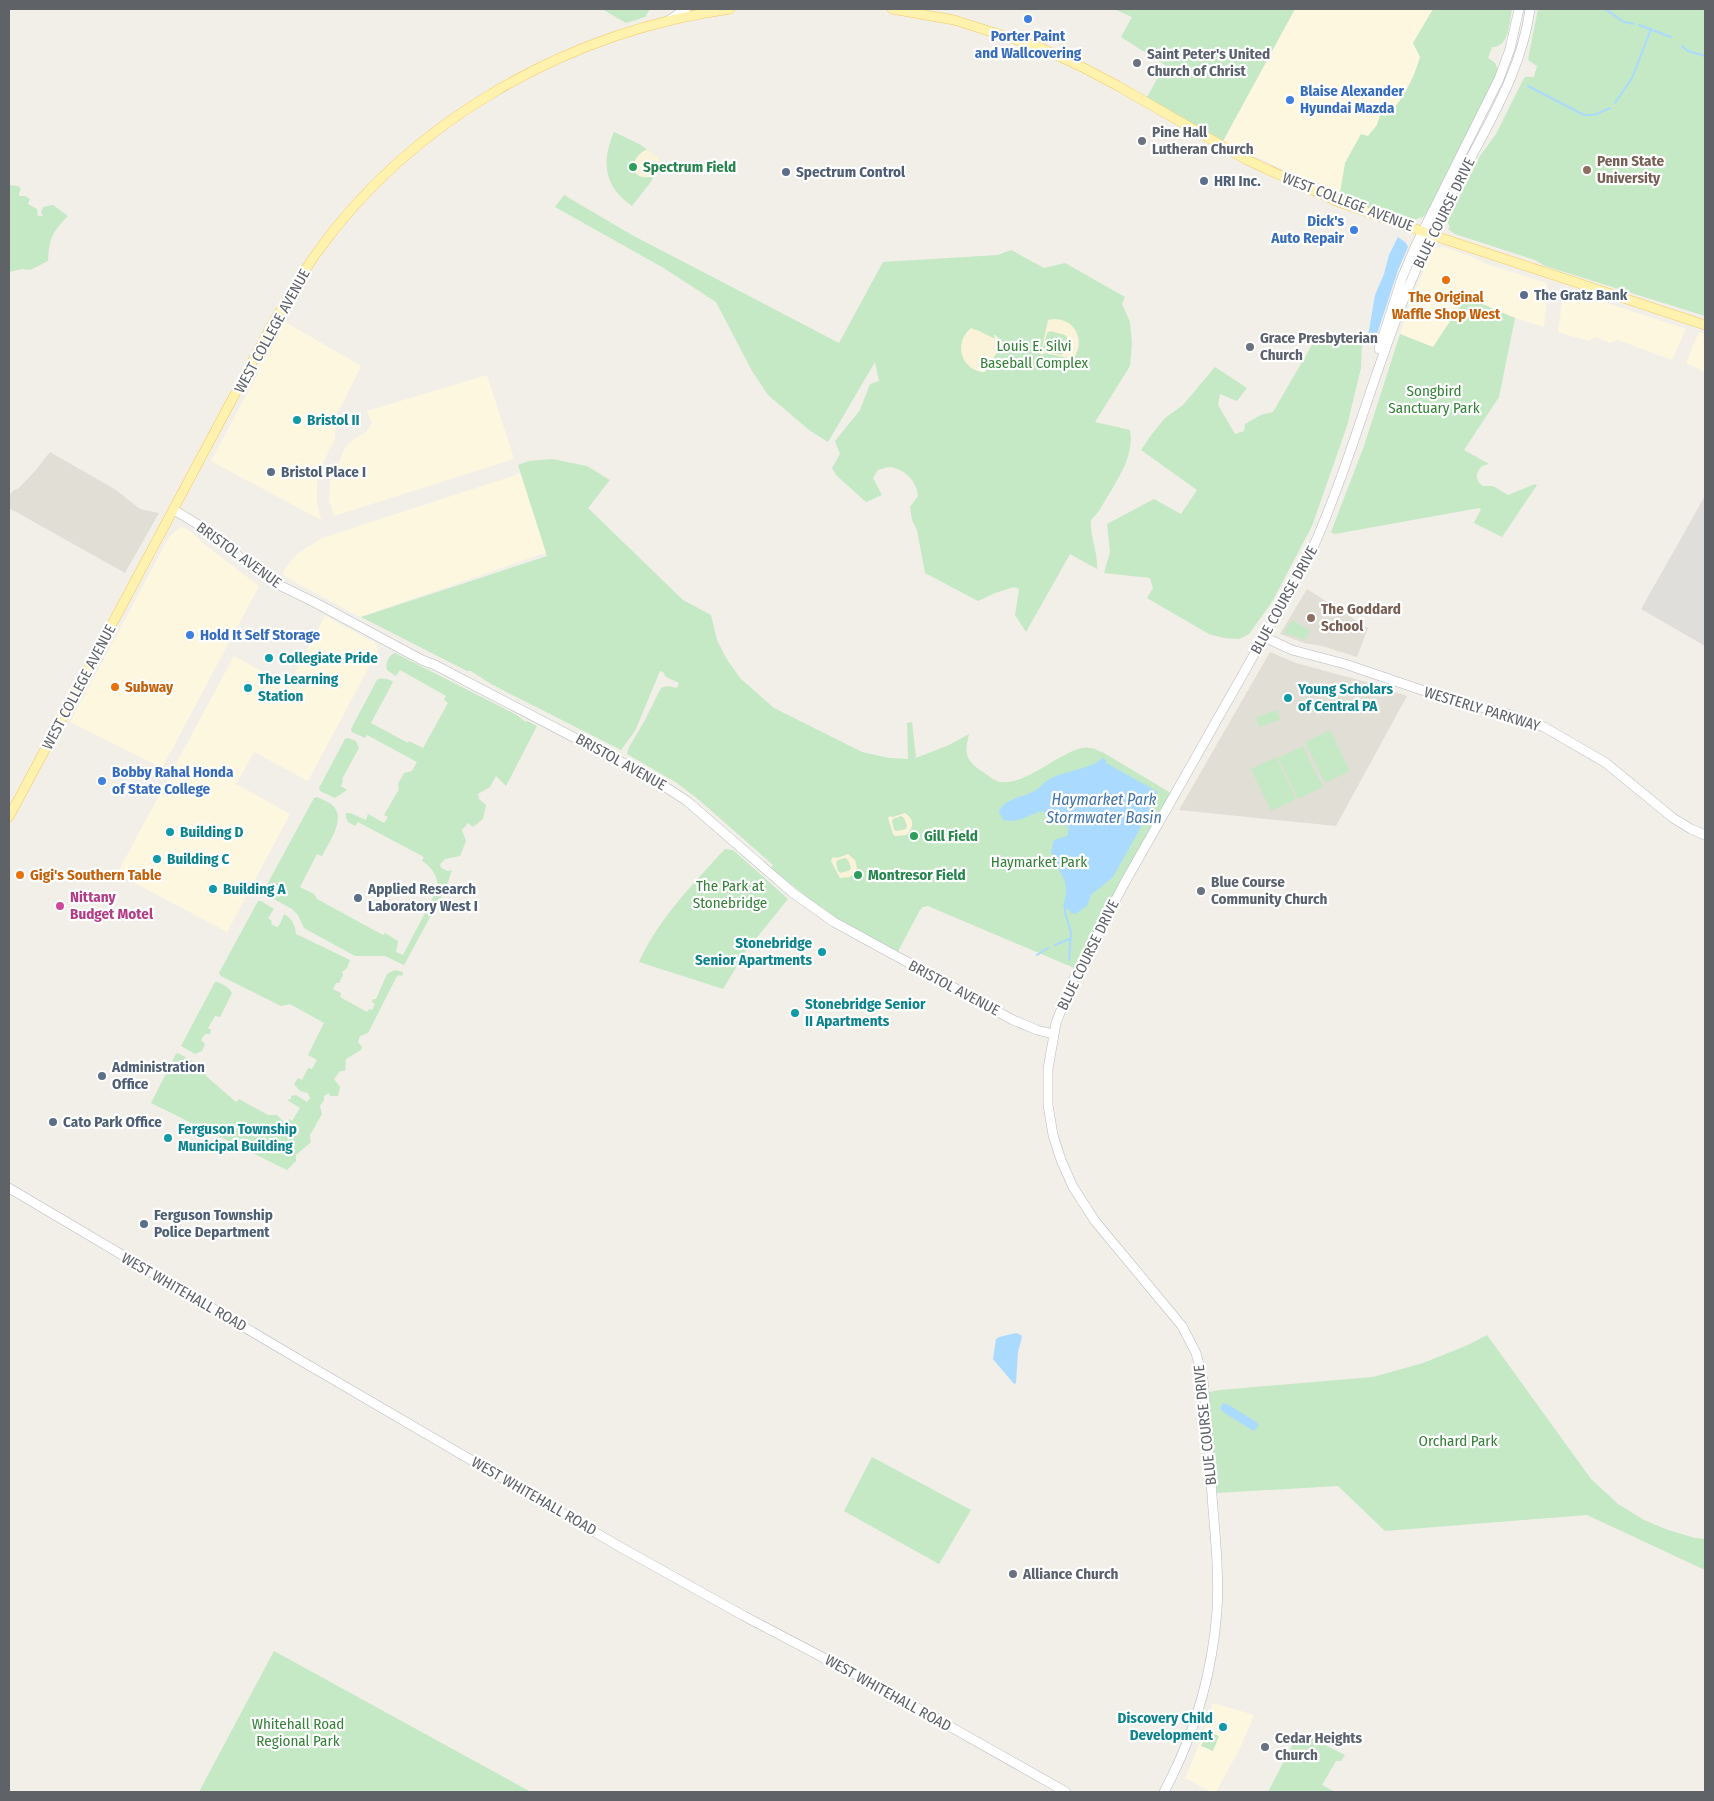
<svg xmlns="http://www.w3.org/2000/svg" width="1714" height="1801" font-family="'Fira Sans Condensed',sans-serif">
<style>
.commercial{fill:#fef7e0}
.industrial{fill:#e0deda}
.education{fill:#e1ded6}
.green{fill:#c5e8c5}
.sand{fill:#fbf3d9;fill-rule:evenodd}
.water{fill:#aadaff}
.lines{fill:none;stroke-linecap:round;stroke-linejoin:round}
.stream{stroke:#aadaff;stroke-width:2}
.secondary-casing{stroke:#b6babf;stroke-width:10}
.primary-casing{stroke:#f2c960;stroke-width:10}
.secondary{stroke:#fff;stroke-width:9}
.primary{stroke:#fff2af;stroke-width:9}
.shop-dot{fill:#3f7fe0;stroke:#fff;stroke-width:2}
.worship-dot{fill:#6b7280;stroke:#fff;stroke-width:2}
.leisure-dot{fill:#2e9e5b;stroke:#fff;stroke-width:2}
.education-dot{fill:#8d6e63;stroke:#fff;stroke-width:2}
.service-dot{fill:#5c6f8a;stroke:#fff;stroke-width:2}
.food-dot{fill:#e8710a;stroke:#fff;stroke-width:2}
.culture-dot{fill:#0f9aa8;stroke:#fff;stroke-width:2}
.hotel-dot{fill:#d1479c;stroke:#fff;stroke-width:2}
.labels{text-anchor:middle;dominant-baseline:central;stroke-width:4.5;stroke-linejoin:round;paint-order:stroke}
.shop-label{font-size:15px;font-weight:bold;fill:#366cbe;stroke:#fff;text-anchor:start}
.worship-label{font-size:15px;font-weight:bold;fill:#5b616d;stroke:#fff;text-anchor:start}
.education-label{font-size:15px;font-weight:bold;fill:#785e54;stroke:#fff;text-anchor:start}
.leisure-label{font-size:15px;font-weight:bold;fill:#27864d;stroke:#fff;text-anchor:start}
.service-label{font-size:15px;font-weight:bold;fill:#4e5e75;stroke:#fff;text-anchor:start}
.street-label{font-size:15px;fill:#5f6368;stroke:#fff}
.food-label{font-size:15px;font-weight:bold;fill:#c56008;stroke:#fff;text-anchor:start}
.park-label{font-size:15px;fill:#348238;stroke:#fff}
.culture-label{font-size:15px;font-weight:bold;fill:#0d838f;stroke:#fff;text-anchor:start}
.hotel-label{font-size:15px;font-weight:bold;fill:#b23c85;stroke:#fff;text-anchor:start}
.water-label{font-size:16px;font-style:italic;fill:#4174aa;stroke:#fff}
</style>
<rect width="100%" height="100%" fill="#f1efe8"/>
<path class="commercial" d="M 1295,9 L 1433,9 L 1413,43 L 1420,57 L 1415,73 L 1395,109 L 1386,117 L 1380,115 L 1377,125 L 1346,163 L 1340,193 L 1343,197 L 1223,141 Z
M 1443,247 L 1470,256 L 1484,263 L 1546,283 L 1548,290 L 1544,327 L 1515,318 L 1466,297 L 1433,347 L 1400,334 L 1414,294 L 1432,251 L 1435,248 Z
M 1570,291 L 1686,329 L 1672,360 L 1618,340 L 1610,343 L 1596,337 L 1588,341 L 1558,332 L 1563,296 L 1566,292 Z
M 282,320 L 361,366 L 341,407 L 335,415 L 335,439 L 322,465 L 317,483 L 317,504 L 321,520 L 211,461 L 257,375 L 256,369 Z
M 1699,332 L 1705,334 L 1705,372 L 1686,363 Z
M 487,375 L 514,459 L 334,516 L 329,501 L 330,482 L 345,448 L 349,443 L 366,432 L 372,423 L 367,411 Z
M 525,472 L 550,551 L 360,617 L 284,576 L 283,574 L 284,570 L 297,554 L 322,538 Z
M 180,527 L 185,528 L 195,535 L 205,545 L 259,586 L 162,768 L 70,722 L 169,537 Z
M 325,616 L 377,644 L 378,650 L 308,781 L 254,752 L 236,784 L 290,814 L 227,932 L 120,875 L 119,870 L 234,656 L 288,686 Z
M 1213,1703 L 1254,1715 L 1240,1748 L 1216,1792 L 1211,1792 L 1185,1778 L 1201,1740 Z"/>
<path class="industrial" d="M 1705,496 L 1705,646 L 1641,609 Z"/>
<path class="education" d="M 50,452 L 116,490 L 140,509 L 159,513 L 125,573 L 9,508 L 9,495 L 14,490 L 18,489 L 35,471 Z
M 1307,589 L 1368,628 L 1357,657 L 1322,646 L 1304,643 L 1280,634 Z
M 1270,652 L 1296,663 L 1366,682 L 1407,696 L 1336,826 L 1179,810 Z"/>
<path class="green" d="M 602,9 L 650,9 L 645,17 L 626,23 Z
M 1114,9 L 1295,9 L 1223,141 L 1147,97 L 1165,65 L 1121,37 L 1132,17 Z
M 1433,9 L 1512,9 C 1509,22 1510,47 1492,47 L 1488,58 L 1495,63 L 1498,70 L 1489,91 L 1426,214 L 1422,218 L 1421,217 L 1415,220 L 1415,221 L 1407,221 C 1392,216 1347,204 1340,193 L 1345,163 L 1361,134 L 1368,136 L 1377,125 L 1380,115 L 1386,116 C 1403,101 1414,78 1420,57 L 1413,43 Z
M 1538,9 L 1705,9 L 1705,316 L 1545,266 L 1535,260 L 1455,234 L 1448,229 L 1450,227 L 1447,221 L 1480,156 L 1496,134 L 1523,80 L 1525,77 L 1534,77 L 1537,66 L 1528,60 Z
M 614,132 L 639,144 L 659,157 L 661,164 L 650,183 L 632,206 C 604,187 601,162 614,132 Z
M 9,185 L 18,186 L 21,189 L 19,193 L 19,196 L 25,196 L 30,199 L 28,204 L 37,209 L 38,216 L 43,216 L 41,212 L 43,207 L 53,205 L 68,216 C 52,232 49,239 48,261 L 30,270 L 22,269 L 9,272 Z
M 564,195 L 632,235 L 839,343 L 883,262 L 998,255 L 1011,250 L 1044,268 L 1065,263 L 1125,297 L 1122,304 L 1130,322 L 1132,343 L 1130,366 L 1095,422 L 1130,430 C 1134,453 1122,472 1111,491 C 1104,501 1100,512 1091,520 C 1090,537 1098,552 1097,569 L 1070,554 L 1026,632 L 1015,615 L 1019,589 L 1014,587 L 995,593 L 978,601 L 925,573 L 917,530 L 912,520 L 910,507 L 918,496 C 917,482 906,470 891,467 C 887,467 882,469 878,470 L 873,478 L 882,495 L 866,502 L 836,475 L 832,468 L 840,454 L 835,441 L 860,410 L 870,384 L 879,381 L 875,362 L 828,442 L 809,430 L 768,395 L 752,371 L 716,302 L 662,267 L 555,207 Z
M 1466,297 L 1515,318 L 1499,397 L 1464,450 L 1489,464 L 1482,466 C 1475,473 1475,481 1483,486 L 1493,486 L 1508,495 L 1535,484 L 1537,485 L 1502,537 L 1474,523 L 1481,509 L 1479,508 L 1335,534 L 1331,532 L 1364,446 L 1400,334 L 1433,347 Z
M 1328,332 L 1362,344 L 1361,368 L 1347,426 L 1312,526 L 1272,602 L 1249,634 L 1239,639 L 1224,638 L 1209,634 L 1147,598 L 1153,588 L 1150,578 L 1104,573 L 1110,552 L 1107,524 L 1154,499 L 1181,514 L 1197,490 L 1141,450 L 1152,434 L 1165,418 L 1183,405 L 1215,367 L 1247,388 L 1237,401 L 1220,394 L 1218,405 L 1235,434 L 1244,431 L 1245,424 L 1261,415 L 1273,412 L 1313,343 Z
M 552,459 L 587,466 L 610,480 L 588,508 L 683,600 L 711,615 L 717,640 L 726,658 L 740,678 L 774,708 L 862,752 L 889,758 L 908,759 L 907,723 L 912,722 L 916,758 L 949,745 L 969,734 C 965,751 964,759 980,770 C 986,774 993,780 1000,782 C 1025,786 1058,753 1082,748 C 1090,746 1097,750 1104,753 L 1174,795 L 1079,970 L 928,906 L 923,907 L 920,910 L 897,953 L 852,929 L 822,909 L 771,868 L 773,865 L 699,800 L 677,783 L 627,754 L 628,749 L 645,720 L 661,688 L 667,686 L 677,688 L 679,683 L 666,677 L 663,672 L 660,671 L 635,731 L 621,750 L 491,684 L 471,671 L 467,671 L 361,617 L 547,556 L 518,465 L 529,461 Z
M 1292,620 L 1310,631 L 1305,640 L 1284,633 Z
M 395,653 L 515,714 L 526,722 L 527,721 L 537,726 L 506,786 L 496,776 L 490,787 L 478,794 L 479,799 L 486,805 L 483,819 L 473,827 L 468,823 L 462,830 L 466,841 L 460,856 L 445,859 L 440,864 L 441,868 L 448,871 L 452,870 L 446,888 L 404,965 L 385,956 L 355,956 L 304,928 L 298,915 L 292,909 L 265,894 L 263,892 L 314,798 L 317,797 C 321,799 327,801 331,804 C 348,817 329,842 322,856 L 317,854 L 300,887 L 314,894 L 317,899 L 383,935 L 385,933 L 398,941 L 396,952 L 403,955 L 437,890 C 440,879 432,867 422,861 L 424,857 L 358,822 L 355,826 L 348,822 L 346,817 L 346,813 L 350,813 L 366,820 L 368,814 L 384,823 L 388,817 L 384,815 L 399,789 L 398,784 L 404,773 L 412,771 L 417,762 L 367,735 L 365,738 L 352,732 L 351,729 L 377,680 C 383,677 388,679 393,682 L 371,723 L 408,743 L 409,741 L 423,748 L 448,703 L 444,700 L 446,696 L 400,670 L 396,676 L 387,670 C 385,663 389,655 395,653 Z
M 1277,710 L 1280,720 L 1259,727 L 1256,717 Z
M 1330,730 L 1350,771 L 1325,783 L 1305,742 Z
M 348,738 L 356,741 L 359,748 L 342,779 L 343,780 L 341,786 L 347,790 L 335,798 L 320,791 L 319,788 L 345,739 Z
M 1303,746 L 1323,787 L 1298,799 L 1278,758 Z
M 1276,757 L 1296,799 L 1271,811 L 1251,769 Z
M 725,849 L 733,850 L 788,899 L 746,951 L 723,989 L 639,962 C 659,918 693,884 725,849 Z
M 258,901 L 261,901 L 274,909 L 268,918 L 272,921 L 271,924 L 277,927 L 280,924 L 284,914 C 291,917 296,926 296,934 L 350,960 L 347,968 L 342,972 L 343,975 L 339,983 L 336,983 L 333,989 L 341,993 L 340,997 L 367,1012 L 369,1009 L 372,1010 L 375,1004 L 372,1002 L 373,999 L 376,999 L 387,974 L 395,970 L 403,972 L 402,976 L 398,975 L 396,978 L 368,1033 L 360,1036 L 358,1042 L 362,1047 L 361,1050 L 346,1059 L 345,1071 L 340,1071 L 334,1079 L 340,1087 L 338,1096 L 330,1096 L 329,1093 L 324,1096 L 324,1100 L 320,1106 L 322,1114 L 310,1135 L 311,1142 L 296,1155 L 296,1161 L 287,1170 L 151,1103 L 176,1054 L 178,1053 L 203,1067 L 205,1070 L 206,1076 L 236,1102 L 239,1099 L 268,1115 L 277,1115 L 284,1122 L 281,1126 L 284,1128 L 289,1119 L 292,1121 L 300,1108 L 287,1100 L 291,1099 L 291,1096 L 296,1095 L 307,1102 L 310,1098 L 308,1093 L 300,1091 L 294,1084 L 298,1078 L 302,1080 L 308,1068 L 312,1069 L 317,1060 L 308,1055 L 324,1023 L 290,1004 L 281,1006 L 221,976 L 219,973 Z
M 215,982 C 221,982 230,988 232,993 L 220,1017 L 215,1016 L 208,1028 L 211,1030 L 210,1034 L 205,1034 L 201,1040 L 205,1044 L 202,1051 L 195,1054 L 181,1046 Z
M 1487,1335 L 1591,1479 L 1618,1504 L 1644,1520 L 1668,1530 L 1695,1538 L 1705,1539 L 1705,1570 L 1587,1515 L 1385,1531 L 1338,1486 L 1217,1493 L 1209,1392 L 1220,1390 L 1373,1377 L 1423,1363 L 1468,1345 Z
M 872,1457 L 971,1510 L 939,1564 L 844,1511 Z
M 274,1651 L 531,1792 L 199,1792 Z
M 1207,1731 L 1219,1736 L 1213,1751 L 1201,1746 Z
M 1299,1732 L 1345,1755 L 1341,1761 L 1336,1761 L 1322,1785 L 1335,1792 L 1268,1792 Z"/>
<path class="sand" d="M 647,149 L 659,157 L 661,164 L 654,176 C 632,183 625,161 647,149 Z
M 1054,319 C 1076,319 1086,342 1073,359 L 1045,353 L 1042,355 L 1039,353 L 1039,349 L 1042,348 L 1048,320 ZM 1050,331 L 1065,335 L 1067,337 L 1064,353 L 1061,355 L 1046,352 L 1043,348 L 1047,333 Z
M 971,328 L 979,331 L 995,339 L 994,335 L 995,335 L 1003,343 L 1001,347 L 1002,351 L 1000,354 L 999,349 L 985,372 C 961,371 953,343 971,328 Z
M 905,813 C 915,819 914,828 906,835 L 895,836 L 893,834 L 888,818 L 890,816 L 893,817 ZM 901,816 L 904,818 L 907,826 L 906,829 L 897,831 L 894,830 L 892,821 L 893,819 Z
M 848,854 L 855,860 L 857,868 L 850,877 L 840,878 L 831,861 L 833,857 L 837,858 ZM 845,858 L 848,860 L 851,868 L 850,870 L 841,873 L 838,871 L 836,863 L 838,860 Z"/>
<path class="water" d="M 1398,237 L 1406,243 L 1408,247 L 1398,270 L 1374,343 L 1367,342 L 1375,295 L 1384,274 L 1389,255 Z
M 1103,758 L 1106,760 L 1106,763 L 1158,792 L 1146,818 L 1113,877 L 1091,895 L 1087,906 L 1075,914 L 1071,913 L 1069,910 L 1063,907 C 1072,877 1059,877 1051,852 L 1054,840 L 1067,836 L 1069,828 C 1036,793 1034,826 1003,820 L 999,811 C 1006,797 1024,798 1036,790 C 1040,788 1043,783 1048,780 C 1064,770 1087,771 1103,758 Z
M 1016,1333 L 1021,1335 L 1022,1337 L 1018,1352 L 1016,1383 L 1014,1384 L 993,1359 L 996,1339 L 999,1337 Z
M 1223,1403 L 1229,1405 L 1256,1422 L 1259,1425 L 1254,1431 L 1252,1430 L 1223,1412 L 1220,1408 Z"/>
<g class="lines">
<path class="stream" d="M 1605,9 L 1624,22 L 1634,24
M 1639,25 L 1671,37
M 1682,46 L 1688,51 L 1705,56
M 1528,86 L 1584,115 L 1594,115 L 1610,108
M 1615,103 L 1632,78 L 1651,29
M 1065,906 L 1065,912 L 1071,933 L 1069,960
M 1055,945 L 1069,939
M 1037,955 L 1048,948"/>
<g class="secondary-casing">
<path id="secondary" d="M 668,21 L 686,9
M 1379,349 L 1402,278 L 1416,245 L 1499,79 L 1510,49 L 1519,9
M 174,510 L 207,530 L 247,563 L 279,585 L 314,602 L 422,660 L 435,665 L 650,777 L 687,801 L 793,893 L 834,922 L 1013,1020 L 1037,1030 L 1053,1034
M 1264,637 L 1292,650 L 1345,664 L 1448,699 L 1508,714 L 1544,727 L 1606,763 L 1673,818 L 1691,829 L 1705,835
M 9,1188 L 310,1366 L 622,1548 L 744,1616 L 896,1696 L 1066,1792
M 1164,1792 C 1194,1736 1212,1675 1217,1611 C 1219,1577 1216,1543 1213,1509 C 1210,1466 1207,1423 1203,1380 L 1196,1353 L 1182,1326 L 1095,1221 L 1073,1187 L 1061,1160 L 1053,1135 L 1048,1105 L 1048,1069 L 1056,1023 L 1072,982 L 1124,884 L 1307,561 C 1350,468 1374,368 1414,274 C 1430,238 1447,203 1465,169 C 1492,117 1522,68 1530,9"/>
</g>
<g class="primary-casing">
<path id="primary" d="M 892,9 L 954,20 L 1039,47 L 1084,68 L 1118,86 L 1247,160 L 1336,201 L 1441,238 L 1705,325
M 9,817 L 275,319 C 288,299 300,278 313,258 C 409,121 567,32 730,9"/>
</g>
<use href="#secondary" class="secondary"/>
<use href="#primary" class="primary"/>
</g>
<g class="shop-dot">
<circle cx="1028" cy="19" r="5"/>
<circle cx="1290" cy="100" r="5"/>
<circle cx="1354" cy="230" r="5"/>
<circle cx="190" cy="635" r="5"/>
<circle cx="102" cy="781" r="5"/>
</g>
<g class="worship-dot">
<circle cx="1137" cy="63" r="5"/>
<circle cx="1142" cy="141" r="5"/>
<circle cx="1250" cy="347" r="5"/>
<circle cx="1201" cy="891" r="5"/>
<circle cx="1013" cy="1574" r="5"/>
<circle cx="1265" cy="1747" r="5"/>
</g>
<g class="leisure-dot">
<circle cx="633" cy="167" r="5"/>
<circle cx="914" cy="836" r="5"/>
<circle cx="858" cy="875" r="5"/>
</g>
<g class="education-dot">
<circle cx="1587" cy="170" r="5"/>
<circle cx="1311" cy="618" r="5"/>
</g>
<g class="service-dot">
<circle cx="786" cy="172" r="5"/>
<circle cx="1204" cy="181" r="5"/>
<circle cx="1524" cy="295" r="5"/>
<circle cx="271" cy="472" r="5"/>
<circle cx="358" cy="898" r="5"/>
<circle cx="102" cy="1076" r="5"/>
<circle cx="53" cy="1122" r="5"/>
<circle cx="144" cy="1224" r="5"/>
</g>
<g class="food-dot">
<circle cx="1446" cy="280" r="5"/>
<circle cx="115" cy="687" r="5"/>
<circle cx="20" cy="875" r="5"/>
</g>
<g class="culture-dot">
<circle cx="297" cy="420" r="5"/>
<circle cx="269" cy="658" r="5"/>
<circle cx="248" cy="688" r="5"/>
<circle cx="1288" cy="698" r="5"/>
<circle cx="170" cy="832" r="5"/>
<circle cx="157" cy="859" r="5"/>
<circle cx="213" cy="889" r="5"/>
<circle cx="822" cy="952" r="5"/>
<circle cx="795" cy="1013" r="5"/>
<circle cx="168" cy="1138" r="5"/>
<circle cx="1223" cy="1727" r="5"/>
</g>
<circle class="hotel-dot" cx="60" cy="906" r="5"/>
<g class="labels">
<g class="shop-label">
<text x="1028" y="36" text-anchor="middle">Porter Paint<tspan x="1028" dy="17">and Wallcovering</tspan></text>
<text x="1300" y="91">Blaise Alexander<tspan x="1300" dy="17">Hyundai Mazda</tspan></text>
<text x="1344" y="221" text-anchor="end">Dick's<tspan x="1344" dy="17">Auto Repair</tspan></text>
<text x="200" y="635">Hold It Self Storage</text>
<text x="112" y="772">Bobby Rahal Honda<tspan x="112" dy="17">of State College</tspan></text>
</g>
<g class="worship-label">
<text x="1147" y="54">Saint Peter's United<tspan x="1147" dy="17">Church of Christ</tspan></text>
<text x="1152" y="132">Pine Hall<tspan x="1152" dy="17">Lutheran Church</tspan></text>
<text x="1260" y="338">Grace Presbyterian<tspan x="1260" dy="17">Church</tspan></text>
<text x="1211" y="882">Blue Course<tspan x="1211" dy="17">Community Church</tspan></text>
<text x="1023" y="1574">Alliance Church</text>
<text x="1275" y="1738">Cedar Heights<tspan x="1275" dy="17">Church</tspan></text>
</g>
<g class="education-label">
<text x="1597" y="161">Penn State<tspan x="1597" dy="17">University</tspan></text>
<text x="1321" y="609">The Goddard<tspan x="1321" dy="17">School</tspan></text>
</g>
<g class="leisure-label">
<text x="643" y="167">Spectrum Field</text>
<text x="924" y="836">Gill Field</text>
<text x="868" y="875">Montresor Field</text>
</g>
<g class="service-label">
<text x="796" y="172">Spectrum Control</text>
<text x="1214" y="181">HRI Inc.</text>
<text x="1534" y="295">The Gratz Bank</text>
<text x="281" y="472">Bristol Place I</text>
<text x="368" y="889">Applied Research<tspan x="368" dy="17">Laboratory West I</tspan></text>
<text x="112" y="1067">Administration<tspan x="112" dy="17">Office</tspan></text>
<text x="63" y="1122">Cato Park Office</text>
<text x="154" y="1215">Ferguson Township<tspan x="154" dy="17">Police Department</tspan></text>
</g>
<g class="street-label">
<text transform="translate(1348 202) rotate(21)">WEST COLLEGE AVENUE</text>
<text transform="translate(1444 213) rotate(-64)">BLUE COURSE DRIVE</text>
<text transform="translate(272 331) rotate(-61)">WEST COLLEGE AVENUE</text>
<text transform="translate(239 555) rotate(36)">BRISTOL AVENUE</text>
<text transform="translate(1284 600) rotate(-61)">BLUE COURSE DRIVE</text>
<text transform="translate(79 687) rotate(-62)">WEST COLLEGE AVENUE</text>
<text transform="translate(1482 709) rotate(17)">WESTERLY PARKWAY</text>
<text transform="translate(621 762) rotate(29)">BRISTOL AVENUE</text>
<text transform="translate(1088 955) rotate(-64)">BLUE COURSE DRIVE</text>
<text transform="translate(954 988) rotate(28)">BRISTOL AVENUE</text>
<text transform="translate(184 1292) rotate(30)">WEST WHITEHALL ROAD</text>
<text transform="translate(1205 1425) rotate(-96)">BLUE COURSE DRIVE</text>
<text transform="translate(534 1496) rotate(30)">WEST WHITEHALL ROAD</text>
<text transform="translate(888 1693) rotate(29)">WEST WHITEHALL ROAD</text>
</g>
<g class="food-label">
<text x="1446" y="297" text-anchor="middle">The Original<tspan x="1446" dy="17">Waffle Shop West</tspan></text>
<text x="125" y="687">Subway</text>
<text x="30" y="875">Gigi's Southern Table</text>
</g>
<g class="park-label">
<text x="1034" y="346">Louis E. Silvi<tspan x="1034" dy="17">Baseball Complex</tspan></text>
<text x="1434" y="391">Songbird<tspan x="1434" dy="17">Sanctuary Park</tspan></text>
<text x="1039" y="862">Haymarket Park</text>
<text x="730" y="886">The Park at<tspan x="730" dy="17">Stonebridge</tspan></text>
<text x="1458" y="1441">Orchard Park</text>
<text x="298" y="1724">Whitehall Road<tspan x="298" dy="17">Regional Park</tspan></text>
</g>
<g class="culture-label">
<text x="307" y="420">Bristol II</text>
<text x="279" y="658">Collegiate Pride</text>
<text x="258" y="679">The Learning<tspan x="258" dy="17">Station</tspan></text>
<text x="1298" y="689">Young Scholars<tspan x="1298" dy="17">of Central PA</tspan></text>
<text x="180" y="832">Building D</text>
<text x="167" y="859">Building C</text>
<text x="223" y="889">Building A</text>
<text x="812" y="943" text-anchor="end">Stonebridge<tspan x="812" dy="17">Senior Apartments</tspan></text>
<text x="805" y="1004">Stonebridge Senior<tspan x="805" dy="17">II Apartments</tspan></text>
<text x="178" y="1129">Ferguson Township<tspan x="178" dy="17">Municipal Building</tspan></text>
<text x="1213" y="1718" text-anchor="end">Discovery Child<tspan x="1213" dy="17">Development</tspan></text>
</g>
<g class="hotel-label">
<text x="70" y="897">Nittany<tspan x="70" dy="17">Budget Motel</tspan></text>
</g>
<g class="water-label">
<text x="1104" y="799">Haymarket Park<tspan x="1104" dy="18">Stormwater Basin</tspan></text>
</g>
</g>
<rect width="1714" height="1801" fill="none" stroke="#5f6368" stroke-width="20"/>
</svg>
